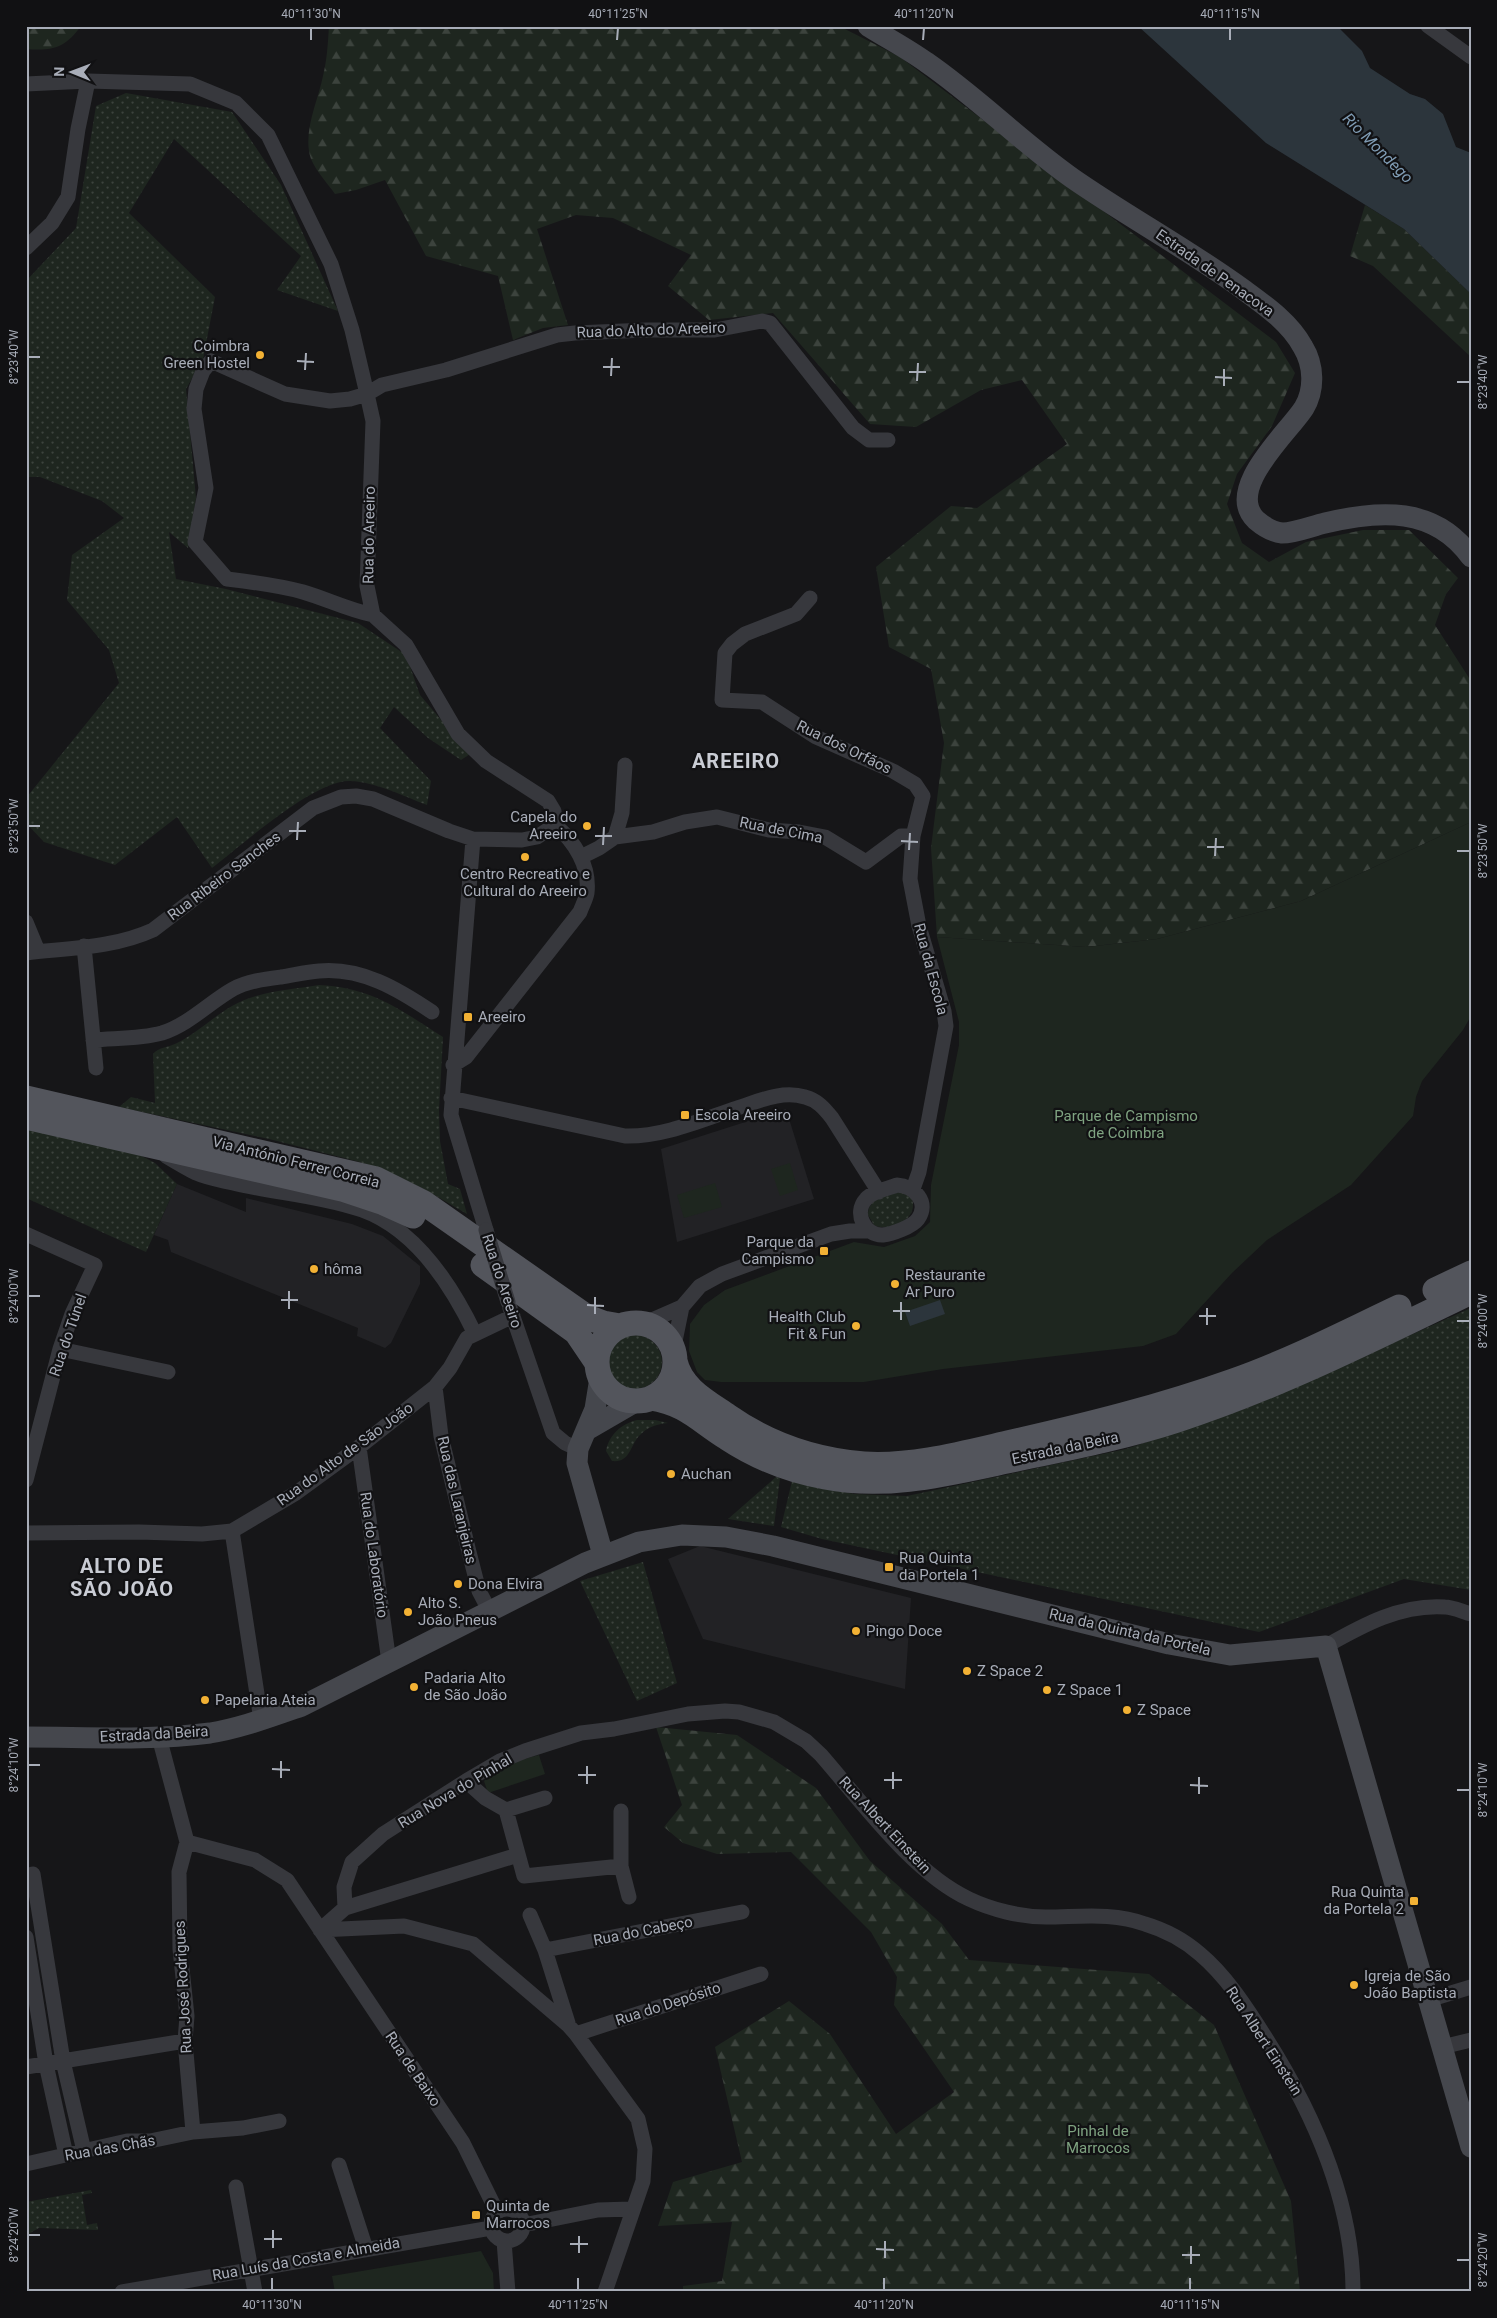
<svg xmlns="http://www.w3.org/2000/svg" width="1497" height="2318" font-family="Roboto,sans-serif">
<style>
.built{fill:#222225}
.grass{fill:url(#grass-dots)}
.forest{fill:url(#forest-firs)}
.park{fill:#1e261f}
.water{fill:#2c353c}
.lines{fill:none;stroke-linecap:round;stroke-linejoin:round}
.street{stroke:#37383d;stroke-width:15}
.secondary{stroke:#45474d;stroke-width:21}
.primary{stroke:#53555c;stroke-width:25}
.street-bridge{stroke:#37383d;stroke-width:15}
.ticks{fill:none;stroke:#a8adb8;stroke-width:2}
.poi-dot{fill:#f2b134;stroke:#111113;stroke-width:2}
.labels{text-anchor:middle;dominant-baseline:central;stroke-width:4.5;stroke-linejoin:round;paint-order:stroke}
.street-label{font-size:15px;fill:#a8adb8;stroke:#111113}
.poi-label{font-size:15px;fill:#a8adb8;stroke:#111113;text-anchor:start}
.park-label{font-size:15px;fill:#7fa381;stroke:#111113}
.water-label{font-size:16px;font-style:italic;fill:#7f9bb3;stroke:#111113}
.district-label{font-size:20px;font-weight:bold;letter-spacing:1px;fill:#c9ccd4;stroke:#111113}
.neatline{fill:none;stroke:#a8adb8;stroke-width:2}
.ticks-label{font-size:12px;text-anchor:middle;fill:#a8adb8}
</style>
<defs>
<pattern id="grass-dots" width="8" height="8" patternUnits="userSpaceOnUse" patternTransform="scale(1.25)"><rect width="8" height="8" fill="#1e261f"/><path d="M2 2h.1M6 6h.1" fill="none" stroke="#3c433d" stroke-width="1.8" stroke-linecap="round"/></pattern>
<pattern id="forest-firs" width="22" height="20" patternUnits="userSpaceOnUse" patternTransform="scale(1.25)"><rect width="22" height="20" fill="#1e261f"/><path d="M5 1l3.5 6h-7zM16 11l3.5 6h-7z" fill="#3c433d"/></pattern>
</defs>
<rect width="100%" height="100%" fill="#161618"/>
<path class="built" d="M 786,1109 L 814,1199 L 677,1242 L 661,1149 Z
M 177,1184 L 246,1212 L 246,1198 L 352,1224 L 383,1236 L 420,1266 L 420,1284 L 391,1343 L 385,1348 L 357,1336 L 358,1328 L 171,1252 L 168,1240 L 154,1235 Z
M 700,1546 L 911,1598 L 905,1689 L 703,1639 L 668,1559 Z"/>
<path class="grass" d="M 126,93 L 232,112 L 281,185 L 338,311 L 277,290 L 301,256 L 174,139 L 129,213 L 215,297 L 203,359 L 186,389 L 196,498 L 188,548 L 169,532 L 176,579 L 226,589 L 358,623 L 406,655 L 420,695 L 470,754 L 461,760 L 428,738 L 394,707 L 380,728 L 431,781 L 427,805 C 403,796 376,782 350,781 C 314,780 242,845 212,868 L 177,817 L 115,865 L 44,842 L 26,823 L 26,798 L 119,683 L 109,650 L 67,600 L 72,555 L 124,518 L 102,501 L 40,477 L 26,477 L 26,281 L 76,228 L 96,106 Z
M 319,985 C 373,988 399,1009 443,1037 L 439,1110 L 440,1141 L 448,1184 L 460,1189 L 467,1214 L 424,1189 L 379,1168 L 356,1161 L 269,1139 L 119,1107 L 131,1097 L 155,1103 L 153,1054 C 158,1047 170,1047 177,1043 C 197,1033 213,1017 232,1006 C 258,991 290,990 319,985 Z
M 26,1129 L 136,1153 L 155,1163 L 177,1184 L 146,1252 L 26,1198 Z
M 897,1192 L 903,1192 L 912,1199 C 919,1219 890,1233 874,1225 L 868,1215 C 868,1199 884,1196 897,1192 Z
M 1471,1308 L 1471,1590 L 1404,1579 L 1259,1632 L 822,1539 L 781,1527 L 792,1481 L 854,1494 L 907,1496 L 1126,1449 L 1247,1408 Z
M608 1362a27 27 0 1 1 54 0a27 27 0 1 1-54 0Z
M 637,1420 L 655,1420 L 668,1423 C 657,1424 647,1427 639,1436 C 630,1446 630,1463 612,1461 L 606,1451 C 609,1435 621,1424 637,1420 Z
M 776,1477 L 780,1478 L 774,1526 L 728,1519 Z
M 643,1562 L 677,1683 L 637,1701 L 580,1581 Z
M 91,2190 L 92,2193 L 82,2195 L 87,2225 L 97,2223 L 98,2230 L 39,2228 L 30,2233 L 26,2241 L 26,2202 Z"/>
<path class="forest" d="M 26,26 L 81,26 C 65,48 53,51 26,49 Z
M 329,26 L 839,26 L 900,57 L 1276,342 L 1295,373 L 1272,426 L 1237,474 L 1227,504 L 1242,543 L 1269,562 L 1306,542 L 1363,530 L 1409,530 L 1458,578 L 1446,594 L 1435,625 L 1471,681 L 1471,822 L 1301,901 L 1157,939 L 1086,947 L 937,937 L 931,848 L 944,743 L 931,669 L 889,647 L 876,567 L 951,506 L 977,508 L 1067,444 L 1022,380 L 981,390 L 916,427 L 870,424 L 773,313 L 709,320 L 668,286 L 691,255 L 613,218 L 576,215 L 537,229 L 568,325 L 543,328 L 513,340 L 498,276 L 426,256 L 385,180 L 356,190 L 335,194 C 328,184 316,171 311,159 C 302,133 318,101 323,76 C 327,60 328,43 329,26 Z
M 1365,205 L 1404,229 L 1471,294 L 1471,357 L 1373,266 L 1350,256 Z
M 656,1727 L 737,1735 L 816,1788 L 870,1861 L 942,1924 L 969,1960 L 1149,1974 L 1214,2025 L 1291,2201 L 1300,2292 L 683,2292 L 683,2286 L 722,2281 L 732,2222 L 658,2226 L 673,2182 L 742,2162 L 715,2047 L 789,2001 L 830,2034 L 896,2134 L 954,2092 L 894,2005 L 897,1977 L 871,1932 L 791,1852 L 717,1854 L 683,1843 L 664,1827 L 682,1805 Z"/>
<path class="park" d="M 1471,822 L 1471,1016 L 1463,1030 L 1422,1081 L 1416,1097 L 1413,1116 L 1351,1185 L 1267,1240 L 1232,1273 L 1176,1334 L 1143,1346 L 943,1369 L 864,1382 L 721,1382 L 705,1380 L 697,1372 L 689,1351 L 690,1324 L 704,1305 L 725,1290 L 854,1242 L 884,1247 L 915,1236 L 930,1222 L 931,1185 L 959,1045 L 959,1022 L 937,937 L 1086,947 L 1157,939 L 1301,901 Z
M 790,1163 L 798,1190 L 780,1196 L 771,1169 Z
M 715,1183 L 722,1207 L 684,1218 L 677,1195 Z
M 539,1755 L 545,1774 L 488,1793 L 484,1781 C 498,1767 519,1760 539,1755 Z
M 481,2251 L 493,2273 L 494,2292 L 335,2292 L 332,2276 Z"/>
<path class="water" d="M 1138,26 L 1337,26 L 1362,51 L 1370,68 L 1410,94 L 1425,99 L 1443,114 L 1456,147 L 1471,153 L 1471,294 L 1404,229 L 1266,143 Z
M 940,1300 L 945,1314 L 910,1326 L 905,1312 Z"/>
<g class="lines">
<path class="street" d="M 1428,26 L 1471,57
M 26,84 L 88,81 L 190,84 L 236,103 L 268,135 L 331,264 L 352,330 L 367,394 L 373,421 L 367,586 L 373,615 L 406,645 L 458,734 L 486,761 L 548,801 L 554,811 L 555,825 C 575,842 590,866 587,893 C 586,899 582,906 580,912 L 466,1057 L 453,1065
M 26,248 L 52,223 L 68,197 L 78,129 L 88,81
M 810,598 L 796,614 L 745,634 L 732,644 L 725,653 L 722,700 L 762,702 L 816,737 L 893,771 L 915,784 L 923,796 L 913,836 L 910,879 L 919,926 L 944,1011 L 946,1026 L 919,1172 L 913,1189
M 373,615 C 348,610 327,599 303,592 C 278,585 252,582 227,579 L 195,542 L 206,488 L 194,409 L 196,389 L 203,371 L 211,361 L 285,394 L 330,401 L 350,399 L 367,394 L 382,385 L 446,370 L 557,335 L 575,333 L 647,330 L 715,330 L 762,321 L 770,323 L 853,428 L 869,440 L 888,440
M 615,837 L 622,813 L 625,765
M 473,839 L 451,1115 L 486,1230
M 581,857 L 599,848 L 615,837 L 653,832 L 685,822 L 717,817 L 769,830 L 799,832 L 825,837 L 866,862 L 901,836 L 913,836
M 26,922 L 38,951
M 84,946 L 96,1068
M 26,953 C 68,948 114,948 153,930 L 313,808 L 341,797 L 356,796 L 373,799 L 449,831 L 473,839 L 522,840 L 537,837 L 555,825
M 93,1040 C 116,1038 140,1039 162,1033 C 188,1025 210,1002 233,989 C 248,981 265,979 281,977 C 294,975 306,972 319,971 C 361,967 398,989 432,1012
M 451,1098 L 625,1136 C 663,1137 701,1120 737,1108 C 759,1101 782,1090 805,1097 C 817,1100 824,1108 832,1118 L 879,1192
M 166,1156 C 176,1162 186,1168 196,1173 C 207,1178 220,1180 233,1183 C 275,1193 321,1196 362,1210 C 415,1229 452,1286 475,1334
M 897,1185 C 914,1186 930,1202 918,1219 C 912,1227 892,1234 883,1235 C 865,1236 853,1213 866,1199 C 873,1191 887,1189 897,1185 Z
M 26,1234 L 95,1265 L 72,1314 L 60,1349 L 26,1480
M 510,1308 L 553,1433 L 565,1443 L 578,1449
M 643,1324 L 682,1307 L 700,1286 L 722,1274 L 831,1234 L 850,1231 L 869,1231
M 60,1349 L 168,1372
M 673,1351 L 682,1307
M 435,1387 L 441,1436 L 469,1552 L 479,1591 L 489,1610
M 359,1447 L 389,1662
M 232,1531 L 261,1720
M 26,1533 L 139,1532 L 202,1534 L 232,1531 L 296,1493 L 359,1447 L 435,1387 L 450,1368 L 467,1338 L 513,1316
M 1326,1646 C 1363,1625 1401,1604 1445,1607 C 1453,1607 1463,1612 1471,1614
M 159,1737 L 187,1842 L 255,1860 L 287,1880 L 463,2143 L 497,2212
M 466,1781 L 485,1798 L 506,1810 L 524,1876 L 621,1866 L 621,1811
M 506,1810 L 545,1798
M 187,1842 L 179,1872 L 180,1949 L 187,2016 L 185,2041 L 193,2132
M 621,1866 L 629,1897
M 26,1876 L 33,1874 L 63,2061 L 84,2151
M 345,1908 L 344,1887 L 352,1862 L 383,1834 L 466,1781 L 500,1761 L 525,1751 L 581,1733 L 614,1729 L 688,1714 L 725,1711 L 739,1712 L 774,1722 L 806,1741 L 821,1755 C 862,1802 913,1873 969,1899 C 992,1910 1021,1917 1046,1917 C 1079,1917 1113,1912 1145,1924 C 1165,1930 1184,1940 1200,1954 C 1225,1975 1244,2004 1262,2032 C 1311,2108 1353,2199 1353,2292
M 530,1915 L 545,1950 L 568,2023
M 320,1930 L 404,1926 L 473,1944 L 568,2025 L 576,2034 L 638,2119 L 645,2149 L 643,2181 L 605,2292
M 320,1930 L 345,1908 L 518,1855
M 26,1937 L 46,2064 L 66,2155
M 545,1950 L 742,1912
M 1428,2000 L 1471,1987
M 576,2034 L 761,1974
M 1442,2047 L 1471,2040
M 26,2067 L 185,2041
M 26,2164 L 127,2141 L 150,2141 L 193,2132 L 243,2128 L 279,2121
M 339,2165 L 366,2249
M 236,2187 L 255,2292
M491 2225a16 16 0 1 1 32 0a16 16 0 1 1-32 0Z
M 523,2225 L 598,2210 L 631,2209
M 504,2241 L 508,2292
M 122,2292 L 491,2228"/>
<path class="secondary" d="M 868,26 C 887,38 908,49 926,62 C 977,97 1021,142 1072,178 C 1128,217 1188,249 1244,290 C 1266,306 1290,323 1303,347 C 1314,365 1315,390 1304,408 C 1288,433 1224,489 1256,520 C 1263,526 1273,532 1282,533 C 1295,533 1312,526 1325,523 C 1379,510 1435,506 1471,557
M 600,1378 L 595,1409 L 578,1449 L 577,1463 L 603,1555
M 587,1430 L 637,1401
M 26,1737 C 87,1737 149,1741 210,1733 C 242,1728 272,1716 302,1706 L 585,1563 L 639,1542 L 682,1535 L 726,1537 L 773,1546 L 1169,1644 L 1230,1655 L 1326,1646 L 1471,2147"/>
<path class="primary" d="M 26,1098 L 376,1179 L 424,1203 L 587,1317 L 603,1323 L 620,1326
M 26,1117 L 342,1189 L 384,1203 L 413,1216
M 483,1265 L 576,1332 L 597,1363
M 1435,1290 L 1471,1273
M597 1362a39 39 0 1 1 78 0a39 39 0 1 1-78 0Z
M 675,1361 C 681,1388 706,1401 728,1416 C 768,1444 815,1460 864,1464 C 913,1467 964,1453 1012,1442 C 1087,1425 1160,1407 1233,1381 C 1290,1361 1344,1333 1399,1307
M 651,1398 C 687,1404 698,1420 727,1438 C 756,1457 791,1471 825,1477 C 887,1489 946,1474 1007,1461 C 1064,1449 1122,1438 1177,1420 C 1279,1387 1375,1338 1471,1292"/>
<path class="street-bridge" d="M 486,1230 L 508,1302"/>
</g>
<path class="ticks" d="M 311,40 L 311,28M 617,40 L 618,28M 923,40 L 924,28M 1230,40 L 1230,28M 28,357 L 40,357M 297,361 L 314,362M 603,367 L 620,367M 305,370 L 306,353M 909,372 L 926,372M 611,376 L 612,358M 1215,377 L 1232,378M 917,381 L 918,363M 1457,382 L 1470,382M 1224,386 L 1224,369M 28,826 L 40,826M 289,831 L 306,831M 595,836 L 612,836M 297,840 L 298,822M 901,841 L 918,842M 603,845 L 604,827M 1207,847 L 1224,847M 909,850 L 910,833M 1457,851 L 1470,851M 1215,856 L 1216,838M 28,1296 L 40,1296M 281,1300 L 298,1300M 587,1305 L 604,1306M 289,1309 L 289,1291M 893,1311 L 910,1311M 595,1314 L 595,1297M 1199,1316 L 1216,1316M 901,1320 L 901,1302M 1457,1321 L 1470,1321M 1207,1325 L 1207,1308M 28,1765 L 40,1765M 272,1769 L 290,1770M 578,1775 L 596,1775M 281,1778 L 281,1761M 884,1780 L 902,1780M 587,1784 L 587,1766M 1190,1785 L 1208,1786M 893,1789 L 893,1772M 1457,1790 L 1470,1790M 1199,1794 L 1199,1777M 28,2235 L 40,2235M 264,2239 L 282,2239M 570,2244 L 588,2244M 273,2248 L 273,2230M 876,2249 L 894,2250M 579,2253 L 579,2236M 1182,2255 L 1200,2255M 885,2258 L 885,2241M 1457,2260 L 1470,2260M 1191,2264 L 1191,2246M 272,2290 L 272,2278M 578,2290 L 578,2278M 884,2290 L 884,2278M 1190,2290 L 1190,2278"/>
<g class="poi-dot">
<circle cx="260" cy="355" r="5"/>
<circle cx="587" cy="826" r="5"/>
<circle cx="525" cy="857" r="5"/>
<rect x="463" y="1012" width="10" height="10" rx="2.5"/>
<rect x="680" y="1110" width="10" height="10" rx="2.5"/>
<rect x="819" y="1246" width="10" height="10" rx="2.5"/>
<circle cx="314" cy="1269" r="5"/>
<circle cx="895" cy="1284" r="5"/>
<circle cx="856" cy="1326" r="5"/>
<circle cx="671" cy="1474" r="5"/>
<rect x="884" y="1562" width="10" height="10" rx="2.5"/>
<circle cx="458" cy="1584" r="5"/>
<circle cx="408" cy="1612" r="5"/>
<circle cx="856" cy="1631" r="5"/>
<circle cx="967" cy="1671" r="5"/>
<circle cx="414" cy="1687" r="5"/>
<circle cx="1047" cy="1690" r="5"/>
<circle cx="205" cy="1700" r="5"/>
<circle cx="1127" cy="1710" r="5"/>
<rect x="1409" y="1896" width="10" height="10" rx="2.5"/>
<circle cx="1354" cy="1985" r="5"/>
<rect x="471" y="2210" width="10" height="10" rx="2.5"/>
</g>
<g class="labels">
<g class="street-label">
<text transform="translate(1215 273) rotate(35)">Estrada de Penacova</text>
<text transform="translate(651 330) rotate(-2)">Rua do Alto do Areeiro</text>
<text transform="translate(369 535) rotate(-89)">Rua do Areeiro</text>
<text transform="translate(844 747) rotate(26)">Rua dos Orfãos</text>
<text transform="translate(781 830) rotate(11)">Rua de Cima</text>
<text transform="translate(224 876) rotate(-37)">Rua Ribeiro Sanches</text>
<text transform="translate(931 969) rotate(75)">Rua da Escola</text>
<text transform="translate(296 1162) rotate(14)">Via António Ferrer Correia</text>
<text transform="translate(502 1281) rotate(72)">Rua do Areeiro</text>
<text transform="translate(68 1335) rotate(-71)">Rua do Túnel</text>
<text transform="translate(1065 1448) rotate(-12)">Estrada da Beira</text>
<text transform="translate(345 1454) rotate(-36)">Rua do Alto de São João</text>
<text transform="translate(457 1500) rotate(77)">Rua das Laranjeiras</text>
<text transform="translate(374 1555) rotate(82)">Rua do Laboratório</text>
<text transform="translate(1130 1632) rotate(13)">Rua da Quinta da Portela</text>
<text transform="translate(154 1734) rotate(-3)">Estrada da Beira</text>
<text transform="translate(455 1791) rotate(-31)">Rua Nova do Pinhal</text>
<text transform="translate(885 1825) rotate(47)">Rua Albert Einstein</text>
<text transform="translate(643 1931) rotate(-11)">Rua do Cabeço</text>
<text transform="translate(183 1987) rotate(-93)">Rua José Rodrigues</text>
<text transform="translate(668 2004) rotate(-18)">Rua do Depósito</text>
<text transform="translate(1264 2041) rotate(57)">Rua Albert Einstein</text>
<text transform="translate(413 2069) rotate(56)">Rua de Baixo</text>
<text transform="translate(110 2148) rotate(-10)">Rua das Chãs</text>
<text transform="translate(306 2259) rotate(-10)">Rua Luís da Costa e Almeida</text>
</g>
<g class="poi-label">
<text x="250" y="346" text-anchor="end">Coimbra<tspan x="250" dy="17">Green Hostel</tspan></text>
<text x="577" y="817" text-anchor="end">Capela do<tspan x="577" dy="17">Areeiro</tspan></text>
<text x="525" y="874" text-anchor="middle">Centro Recreativo e<tspan x="525" dy="17">Cultural do Areeiro</tspan></text>
<text x="478" y="1017">Areeiro</text>
<text x="695" y="1115">Escola Areeiro</text>
<text x="814" y="1242" text-anchor="end">Parque da<tspan x="814" dy="17">Campismo</tspan></text>
<text x="324" y="1269">hôma</text>
<text x="905" y="1275">Restaurante<tspan x="905" dy="17">Ar Puro</tspan></text>
<text x="846" y="1317" text-anchor="end">Health Club<tspan x="846" dy="17">Fit &amp; Fun</tspan></text>
<text x="681" y="1474">Auchan</text>
<text x="899" y="1558">Rua Quinta<tspan x="899" dy="17">da Portela 1</tspan></text>
<text x="468" y="1584">Dona Elvira</text>
<text x="418" y="1603">Alto S.<tspan x="418" dy="17">João Pneus</tspan></text>
<text x="866" y="1631">Pingo Doce</text>
<text x="977" y="1671">Z Space 2</text>
<text x="424" y="1678">Padaria Alto<tspan x="424" dy="17">de São João</tspan></text>
<text x="1057" y="1690">Z Space 1</text>
<text x="215" y="1700">Papelaria Ateia</text>
<text x="1137" y="1710">Z Space</text>
<text x="1404" y="1892" text-anchor="end">Rua Quinta<tspan x="1404" dy="17">da Portela 2</tspan></text>
<text x="1364" y="1976">Igreja de São<tspan x="1364" dy="17">João Baptista</tspan></text>
<text x="486" y="2206">Quinta de<tspan x="486" dy="17">Marrocos</tspan></text>
</g>
<g class="park-label">
<text x="1126" y="1116">Parque de Campismo<tspan x="1126" dy="17">de Coimbra</tspan></text>
<text x="1098" y="2131">Pinhal de<tspan x="1098" dy="17">Marrocos</tspan></text>
</g>
<g class="water-label">
<text transform="translate(1378 148) rotate(45)">Rio Mondego</text>
</g>
<g class="district-label">
<text x="736" y="761">AREEIRO</text>
<text x="122" y="1566">ALTO DE<tspan x="122" dy="23">SÃO JOÃO</tspan></text>
</g>
</g>
<rect width="1497" height="2318" fill="none" stroke="#111113" stroke-width="55"/>
<g transform="translate(72 72) rotate(271)" stroke="#111113" stroke-width="4" paint-order="stroke">
<path d="M0-4L9 19L0 12L-9 19Z" fill="#a8adb8"/>
<text y="-8" font-size="14" font-weight="bold" text-anchor="middle" fill="#a8adb8">N</text>
</g>
<rect x="28" y="28" width="1442" height="2262" class="neatline"/>
<g class="ticks-label">
<text x="311" y="18">40°11'30"N</text>
<text x="618" y="18">40°11'25"N</text>
<text x="924" y="18">40°11'20"N</text>
<text x="1230" y="18">40°11'15"N</text>
<text transform="translate(14 357) rotate(-90)" y="4">8°23'40"W</text>
<text transform="translate(1483 382) rotate(-90)" y="4">8°23'40"W</text>
<text transform="translate(14 826) rotate(-90)" y="4">8°23'50"W</text>
<text transform="translate(1483 851) rotate(-90)" y="4">8°23'50"W</text>
<text transform="translate(14 1296) rotate(-90)" y="4">8°24'00"W</text>
<text transform="translate(1483 1321) rotate(-90)" y="4">8°24'00"W</text>
<text transform="translate(14 1765) rotate(-90)" y="4">8°24'10"W</text>
<text transform="translate(1483 1790) rotate(-90)" y="4">8°24'10"W</text>
<text transform="translate(14 2235) rotate(-90)" y="4">8°24'20"W</text>
<text transform="translate(1483 2260) rotate(-90)" y="4">8°24'20"W</text>
<text x="272" y="2309">40°11'30"N</text>
<text x="578" y="2309">40°11'25"N</text>
<text x="884" y="2309">40°11'20"N</text>
<text x="1190" y="2309">40°11'15"N</text>
</g>
</svg>
